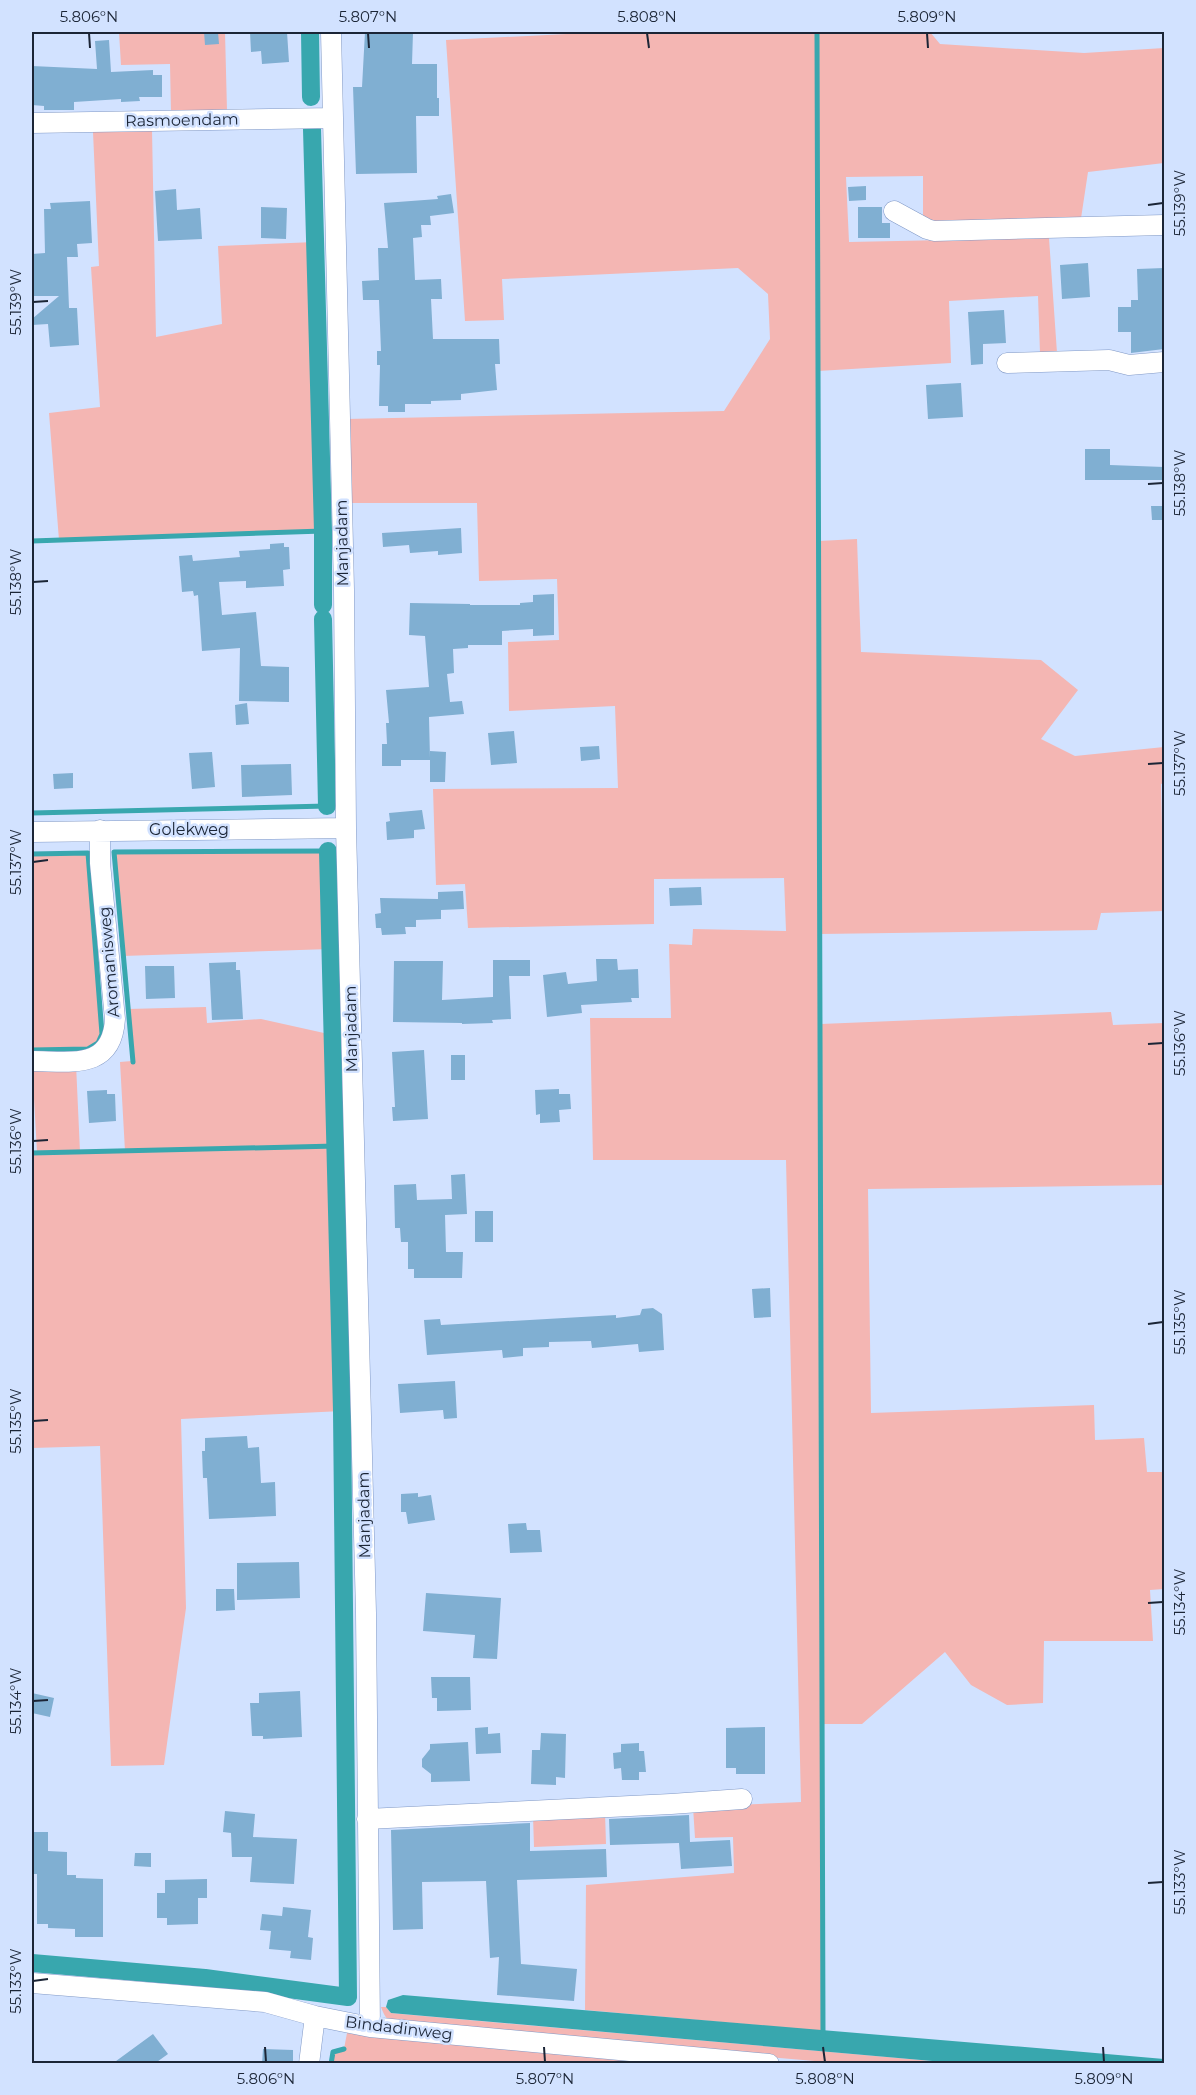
<svg xmlns="http://www.w3.org/2000/svg" width="1196" height="2095" font-family="Montserrat,sans-serif">
<style>
.green{fill:#f4b6b3}
.water{fill:#38a7ae}
.lines{fill:none;stroke-linecap:round;stroke-linejoin:round}
.stream{stroke:#38a7ae;stroke-width:5}
.canal{stroke:#38a7ae;stroke-width:18}
.building{fill:#80afd2}
.street-casing{stroke:#8199c6;stroke-width:21}
.street{stroke:#fff;stroke-width:20}
.ticks{fill:none;stroke:#1b2536;stroke-width:2}
.labels{text-anchor:middle;dominant-baseline:central;stroke-width:5;stroke-linejoin:round;paint-order:stroke}
.street-label{font-size:16px;fill:#1b2536;stroke:#d2e2ff}
.neatline{fill:none;stroke:#1b2536;stroke-width:2}
.ticks-label{font-size:15px;text-anchor:middle;fill:#1b2536}
</style>
<rect width="100%" height="100%" fill="#d2e2ff"/>
<path class="green" d="M 119,32 L 225,32 L 227,111 L 171,113 L 170,64 L 121,65 Z
M 606,32 L 930,32 L 940,44 L 1084,53 L 1164,48 L 1164,163 L 1088,172 L 1080,225 L 941,229 L 923,217 L 923,176 L 846,177 L 849,242 L 1049,238 L 1057,353 L 1040,353 L 1038,296 L 949,301 L 951,363 L 818,371 L 819,541 L 857,539 L 861,652 L 1041,660 L 1078,690 L 1041,739 L 1075,756 L 1164,747 L 1164,783 L 1161,784 L 1164,911 L 1101,913 L 1097,930 L 820,934 L 821,1024 L 1111,1012 L 1113,1025 L 1164,1023 L 1164,1185 L 868,1189 L 871,1413 L 1094,1405 L 1095,1440 L 1144,1438 L 1147,1472 L 1164,1472 L 1164,1589 L 1150,1590 L 1153,1641 L 1044,1641 L 1043,1703 L 1007,1705 L 971,1685 L 945,1652 L 862,1724 L 822,1724 L 823,2031 L 585,2010 L 586,1885 L 734,1873 L 733,1837 L 695,1838 L 693,1807 L 801,1802 L 786,1160 L 593,1160 L 590,1018 L 671,1018 L 669,944 L 692,945 L 693,929 L 786,931 L 784,878 L 654,879 L 654,924 L 468,928 L 465,884 L 436,885 L 433,789 L 618,788 L 615,706 L 509,711 L 508,642 L 559,640 L 557,579 L 479,581 L 477,503 L 348,503 L 346,419 L 724,411 L 770,339 L 768,294 L 738,268 L 502,279 L 504,320 L 465,321 L 446,40 Z
M 152,130 L 156,337 L 222,324 L 218,246 L 315,242 L 323,531 L 59,540 L 49,413 L 100,407 L 91,267 L 99,266 L 93,132 Z
M 328,851 L 330,949 L 123,956 L 114,852 Z
M 88,853 L 102,1034 L 98,1043 L 88,1049 L 32,1050 L 32,854 Z
M 206,1007 L 207,1023 L 261,1019 L 333,1035 L 342,1411 L 181,1419 L 186,1608 L 164,1765 L 111,1766 L 100,1446 L 32,1448 L 32,1153 L 37,1152 L 32,1063 L 76,1064 L 80,1152 L 125,1151 L 120,1062 L 132,1061 L 128,1009 Z
M 605,1813 L 606,1844 L 534,1847 L 533,1816 Z
M 381,2007 L 386,2007 L 391,2013 L 401,2014 L 955,2063 L 838,2063 L 400,2025 C 388,2022 385,2018 381,2007 Z
M 347,2033 L 661,2061 L 661,2064 L 331,2064 L 333,2052 L 344,2049 Z"/>
<path class="water" d="M 403,1995 L 1072,2051 L 1164,2059 L 1164,2063 L 955,2063 L 391,2013 L 386,2007 L 388,2000 Z"/>
<g class="lines">
<path class="stream" d="M 817,32 L 823,2036
M 32,541 L 323,531
M 32,813 L 327,806
M 32,854 L 88,853 L 102,1034 L 98,1043 L 88,1049 L 32,1050
M 133,1062 L 114,852 L 328,851
M 32,1153 L 336,1146
M 331,2064 L 333,2052 L 344,2049"/>
<path class="canal" d="M 310,32 L 311,97
M 312,129 L 323,531 L 323,605
M 323,619 L 327,806
M 32,1963 L 205,1978 L 348,1997 L 342,1411 L 328,851"/>
</g>
<path class="building" d="M 204,32 L 218,32 L 219,44 L 205,45 Z
M 250,32 L 287,32 L 289,62 L 262,64 L 261,51 L 251,52 Z
M 365,32 L 413,32 L 412,64 L 437,64 L 437,98 L 439,98 L 439,116 L 416,116 L 417,173 L 356,174 L 353,87 L 362,87 Z
M 109,40 L 111,72 L 153,70 L 153,75 L 162,75 L 162,97 L 139,97 L 140,101 L 121,102 L 121,99 L 74,102 L 74,110 L 44,110 L 44,106 L 32,105 L 32,66 L 97,69 L 95,41 Z
M 866,186 L 866,200 L 849,201 L 848,187 Z
M 176,189 L 177,210 L 200,208 L 202,239 L 158,241 L 155,191 Z
M 451,194 L 454,213 L 430,216 L 431,225 L 421,225 L 422,237 L 413,238 L 415,280 L 441,279 L 442,299 L 431,299 L 433,339 L 499,339 L 500,364 L 495,364 L 497,390 L 461,394 L 461,400 L 431,401 L 431,404 L 405,404 L 405,412 L 388,412 L 388,406 L 379,406 L 380,365 L 377,365 L 377,351 L 381,351 L 379,300 L 363,300 L 362,281 L 379,280 L 378,248 L 388,248 L 384,203 L 438,199 L 437,196 Z
M 90,201 L 92,243 L 77,244 L 78,257 L 67,257 L 69,308 L 77,308 L 79,345 L 50,347 L 48,324 L 32,325 L 32,319 L 59,296 L 32,296 L 32,254 L 45,253 L 44,209 L 51,209 L 50,203 Z
M 261,207 L 287,208 L 286,239 L 261,238 Z
M 858,207 L 882,207 L 882,223 L 890,223 L 890,238 L 858,238 Z
M 1088,263 L 1090,297 L 1062,299 L 1060,265 Z
M 1164,268 L 1164,349 L 1131,353 L 1131,332 L 1118,332 L 1118,307 L 1131,307 L 1131,300 L 1138,300 L 1137,269 Z
M 1004,310 L 1006,343 L 983,344 L 983,364 L 971,365 L 968,312 Z
M 961,383 L 963,417 L 928,419 L 926,385 Z
M 1085,449 L 1110,449 L 1110,465 L 1164,467 L 1164,480 L 1085,480 Z
M 1151,506 L 1164,506 L 1164,520 L 1152,520 Z
M 461,528 L 462,553 L 438,555 L 438,551 L 410,553 L 409,545 L 383,547 L 382,533 Z
M 284,543 L 284,547 L 289,547 L 290,569 L 283,570 L 284,586 L 246,588 L 246,581 L 219,582 L 222,615 L 256,612 L 261,666 L 289,667 L 289,702 L 239,701 L 240,648 L 202,651 L 198,595 L 194,596 L 193,591 L 182,592 L 179,556 L 192,555 L 193,561 L 240,557 L 239,551 L 270,549 L 270,544 Z
M 554,594 L 554,635 L 533,636 L 533,629 L 502,631 L 502,645 L 468,645 L 468,648 L 453,649 L 454,673 L 447,674 L 450,702 L 462,701 L 464,714 L 429,717 L 430,758 L 430,751 L 446,752 L 445,782 L 430,782 L 430,760 L 401,760 L 401,766 L 382,766 L 382,744 L 387,744 L 386,723 L 389,723 L 386,690 L 429,687 L 425,636 L 409,635 L 410,603 L 470,604 L 470,605 L 520,605 L 520,603 L 533,602 L 533,595 Z
M 247,703 L 249,724 L 236,725 L 235,705 Z
M 514,731 L 517,763 L 491,765 L 488,733 Z
M 599,746 L 600,759 L 581,761 L 580,747 Z
M 212,752 L 215,787 L 192,789 L 189,753 Z
M 291,764 L 292,795 L 242,797 L 241,765 Z
M 73,773 L 73,788 L 54,789 L 53,774 Z
M 422,810 L 425,829 L 414,830 L 414,838 L 387,840 L 386,822 L 390,821 L 389,813 Z
M 701,887 L 702,905 L 670,906 L 669,888 Z
M 463,891 L 464,909 L 441,910 L 441,919 L 416,920 L 416,927 L 405,927 L 406,934 L 382,935 L 381,928 L 376,928 L 375,914 L 381,913 L 380,898 L 438,899 L 438,892 Z
M 596,959 L 617,959 L 618,970 L 638,969 L 639,998 L 631,998 L 632,1002 L 581,1005 L 582,1013 L 547,1017 L 543,975 L 566,972 L 568,984 L 597,981 Z
M 493,960 L 530,960 L 530,976 L 509,976 L 511,1019 L 492,1020 L 493,1023 L 462,1024 L 462,1023 L 393,1022 L 394,961 L 443,961 L 442,1000 L 493,997 Z
M 236,962 L 236,970 L 240,970 L 243,1019 L 212,1020 L 209,963 Z
M 145,966 L 174,966 L 175,998 L 146,999 Z
M 424,1050 L 428,1119 L 393,1121 L 392,1107 L 395,1107 L 392,1052 Z
M 451,1055 L 465,1055 L 465,1080 L 451,1080 Z
M 559,1089 L 559,1094 L 570,1094 L 571,1109 L 559,1110 L 560,1122 L 540,1123 L 540,1114 L 536,1115 L 535,1090 Z
M 107,1090 L 107,1094 L 115,1094 L 116,1121 L 89,1123 L 87,1091 Z
M 465,1174 L 467,1214 L 445,1215 L 446,1252 L 463,1252 L 462,1278 L 414,1278 L 414,1269 L 408,1269 L 408,1242 L 401,1242 L 400,1228 L 395,1228 L 394,1185 L 416,1184 L 417,1200 L 452,1199 L 451,1175 Z
M 475,1211 L 493,1211 L 493,1242 L 475,1242 Z
M 770,1288 L 771,1317 L 754,1318 L 752,1289 Z
M 653,1308 L 662,1314 L 664,1350 L 639,1352 L 638,1344 L 592,1348 L 591,1341 L 549,1342 L 549,1347 L 523,1348 L 523,1356 L 503,1358 L 502,1350 L 427,1355 L 424,1320 L 440,1319 L 441,1325 L 616,1315 L 616,1318 L 640,1315 L 642,1309 Z
M 455,1381 L 457,1418 L 444,1419 L 443,1410 L 400,1413 L 398,1384 Z
M 247,1436 L 248,1448 L 259,1447 L 261,1483 L 275,1482 L 276,1516 L 209,1519 L 207,1478 L 203,1478 L 202,1451 L 205,1451 L 205,1438 Z
M 418,1493 L 418,1497 L 431,1495 L 435,1520 L 408,1524 L 406,1512 L 401,1512 L 401,1494 Z
M 526,1523 L 527,1530 L 540,1530 L 542,1552 L 510,1553 L 508,1524 Z
M 299,1562 L 300,1598 L 237,1600 L 237,1563 Z
M 216,1589 L 234,1589 L 235,1610 L 216,1611 Z
M 426,1593 L 501,1598 L 497,1659 L 473,1658 L 475,1635 L 423,1631 Z
M 431,1677 L 470,1677 L 471,1710 L 437,1711 L 437,1698 L 432,1698 Z
M 300,1691 L 302,1737 L 263,1739 L 263,1736 L 252,1736 L 250,1703 L 259,1703 L 259,1693 Z
M 32,1693 L 54,1698 L 50,1717 L 32,1713 Z
M 488,1727 L 488,1734 L 500,1733 L 501,1753 L 476,1754 L 475,1728 Z
M 765,1727 L 765,1774 L 736,1774 L 736,1768 L 726,1768 L 726,1728 Z
M 541,1733 L 566,1734 L 565,1778 L 556,1777 L 556,1785 L 531,1784 L 532,1750 L 540,1750 Z
M 468,1742 L 470,1781 L 431,1782 L 431,1774 L 422,1767 L 422,1759 L 430,1749 L 430,1744 Z
M 639,1743 L 639,1751 L 644,1751 L 646,1772 L 639,1772 L 639,1780 L 622,1780 L 621,1768 L 614,1769 L 613,1753 L 621,1752 L 621,1744 Z
M 225,1811 L 255,1814 L 253,1837 L 297,1839 L 294,1884 L 250,1882 L 252,1857 L 232,1857 L 231,1833 L 223,1832 Z
M 689,1815 L 690,1842 L 730,1840 L 732,1866 L 681,1869 L 679,1843 L 610,1845 L 609,1819 Z
M 530,1823 L 530,1851 L 606,1849 L 607,1877 L 517,1880 L 521,1964 L 577,1969 L 574,2001 L 497,1995 L 499,1957 L 490,1958 L 486,1881 L 422,1882 L 423,1929 L 393,1930 L 391,1830 Z
M 32,1832 L 48,1832 L 48,1851 L 67,1852 L 67,1875 L 76,1875 L 76,1878 L 103,1879 L 103,1937 L 75,1937 L 75,1929 L 48,1928 L 48,1924 L 37,1924 L 37,1874 L 34,1874 Z
M 135,1853 L 151,1853 L 151,1867 L 134,1866 Z
M 207,1879 L 207,1898 L 198,1898 L 198,1924 L 167,1925 L 167,1918 L 157,1918 L 157,1893 L 165,1893 L 165,1880 Z
M 283,1907 L 311,1910 L 308,1937 L 313,1938 L 311,1960 L 290,1958 L 291,1951 L 269,1949 L 271,1931 L 260,1930 L 262,1914 L 282,1916 Z
M 153,2034 L 168,2054 L 154,2064 L 112,2064 Z
M 263,2049 L 293,2050 L 293,2064 L 262,2064 Z"/>
<g class="lines">
<g class="street-casing">
<path id="street" d="M 331,32 L 344,590 L 346,828 L 366,1613 L 370,2027
M 32,123 L 333,118
M 894,211 L 927,229 L 934,231 L 1164,225
M 1007,363 L 1109,360 L 1129,365 L 1164,362
M 32,832 L 346,828
M 32,1061 C 70,1061 112,1071 115,1019 L 100,863 L 100,830
M 367,1819 L 671,1804 L 742,1799
M 32,1983 L 265,2002 L 315,2016 L 370,2027 L 769,2064
M 309,2064 L 315,2016"/>
</g>
<use href="#street" class="street"/>
</g>
<path class="ticks" d="M 89,33 L 90,48M 368,33 L 369,48M 647,33 L 649,48M 927,33 L 928,48M 1148,205 L 1163,203M 33,302 L 48,301M 1148,484 L 1163,483M 33,582 L 48,581M 1148,764 L 1163,763M 33,862 L 48,860M 1148,1044 L 1163,1043M 33,1141 L 48,1140M 1148,1324 L 1163,1322M 33,1421 L 48,1420M 1148,1603 L 1163,1602M 33,1701 L 48,1700M 1148,1883 L 1163,1882M 33,1981 L 48,1979M 265,2047 L 266,2062M 544,2047 L 545,2062M 823,2047 L 825,2062M 1103,2047 L 1104,2062"/>
<g class="labels">
<g class="street-label">
<text transform="translate(182 120) rotate(-1)">Rasmoendam</text>
<text transform="translate(342 543) rotate(-91)">Manjadam</text>
<text x="189" y="829">Golekweg</text>
<text transform="translate(109 962) rotate(-95)">Aromanisweg</text>
<text transform="translate(351 1029) rotate(-91)">Manjadam</text>
<text transform="translate(364 1515) rotate(-91)">Manjadam</text>
<text transform="translate(399 2028) rotate(7)">Bindadinweg</text>
</g>
</g>
<rect width="1196" height="2095" fill="none" stroke="#d2e2ff" stroke-width="66"/>
<rect x="33" y="33" width="1130" height="2029" class="neatline"/>
<g class="ticks-label">
<text x="89" y="22">5.806°N</text>
<text x="368" y="22">5.807°N</text>
<text x="647" y="22">5.808°N</text>
<text x="927" y="22">5.809°N</text>
<text transform="translate(1180 203) rotate(-90)" y="5">55.139°W</text>
<text transform="translate(16 302) rotate(-90)" y="5">55.139°W</text>
<text transform="translate(1180 483) rotate(-90)" y="5">55.138°W</text>
<text transform="translate(16 582) rotate(-90)" y="5">55.138°W</text>
<text transform="translate(1180 763) rotate(-90)" y="5">55.137°W</text>
<text transform="translate(16 862) rotate(-90)" y="5">55.137°W</text>
<text transform="translate(1180 1043) rotate(-90)" y="5">55.136°W</text>
<text transform="translate(16 1141) rotate(-90)" y="5">55.136°W</text>
<text transform="translate(1180 1322) rotate(-90)" y="5">55.135°W</text>
<text transform="translate(16 1421) rotate(-90)" y="5">55.135°W</text>
<text transform="translate(1180 1602) rotate(-90)" y="5">55.134°W</text>
<text transform="translate(16 1701) rotate(-90)" y="5">55.134°W</text>
<text transform="translate(1180 1882) rotate(-90)" y="5">55.133°W</text>
<text transform="translate(16 1981) rotate(-90)" y="5">55.133°W</text>
<text x="266" y="2084">5.806°N</text>
<text x="545" y="2084">5.807°N</text>
<text x="825" y="2084">5.808°N</text>
<text x="1104" y="2084">5.809°N</text>
</g>
</svg>
